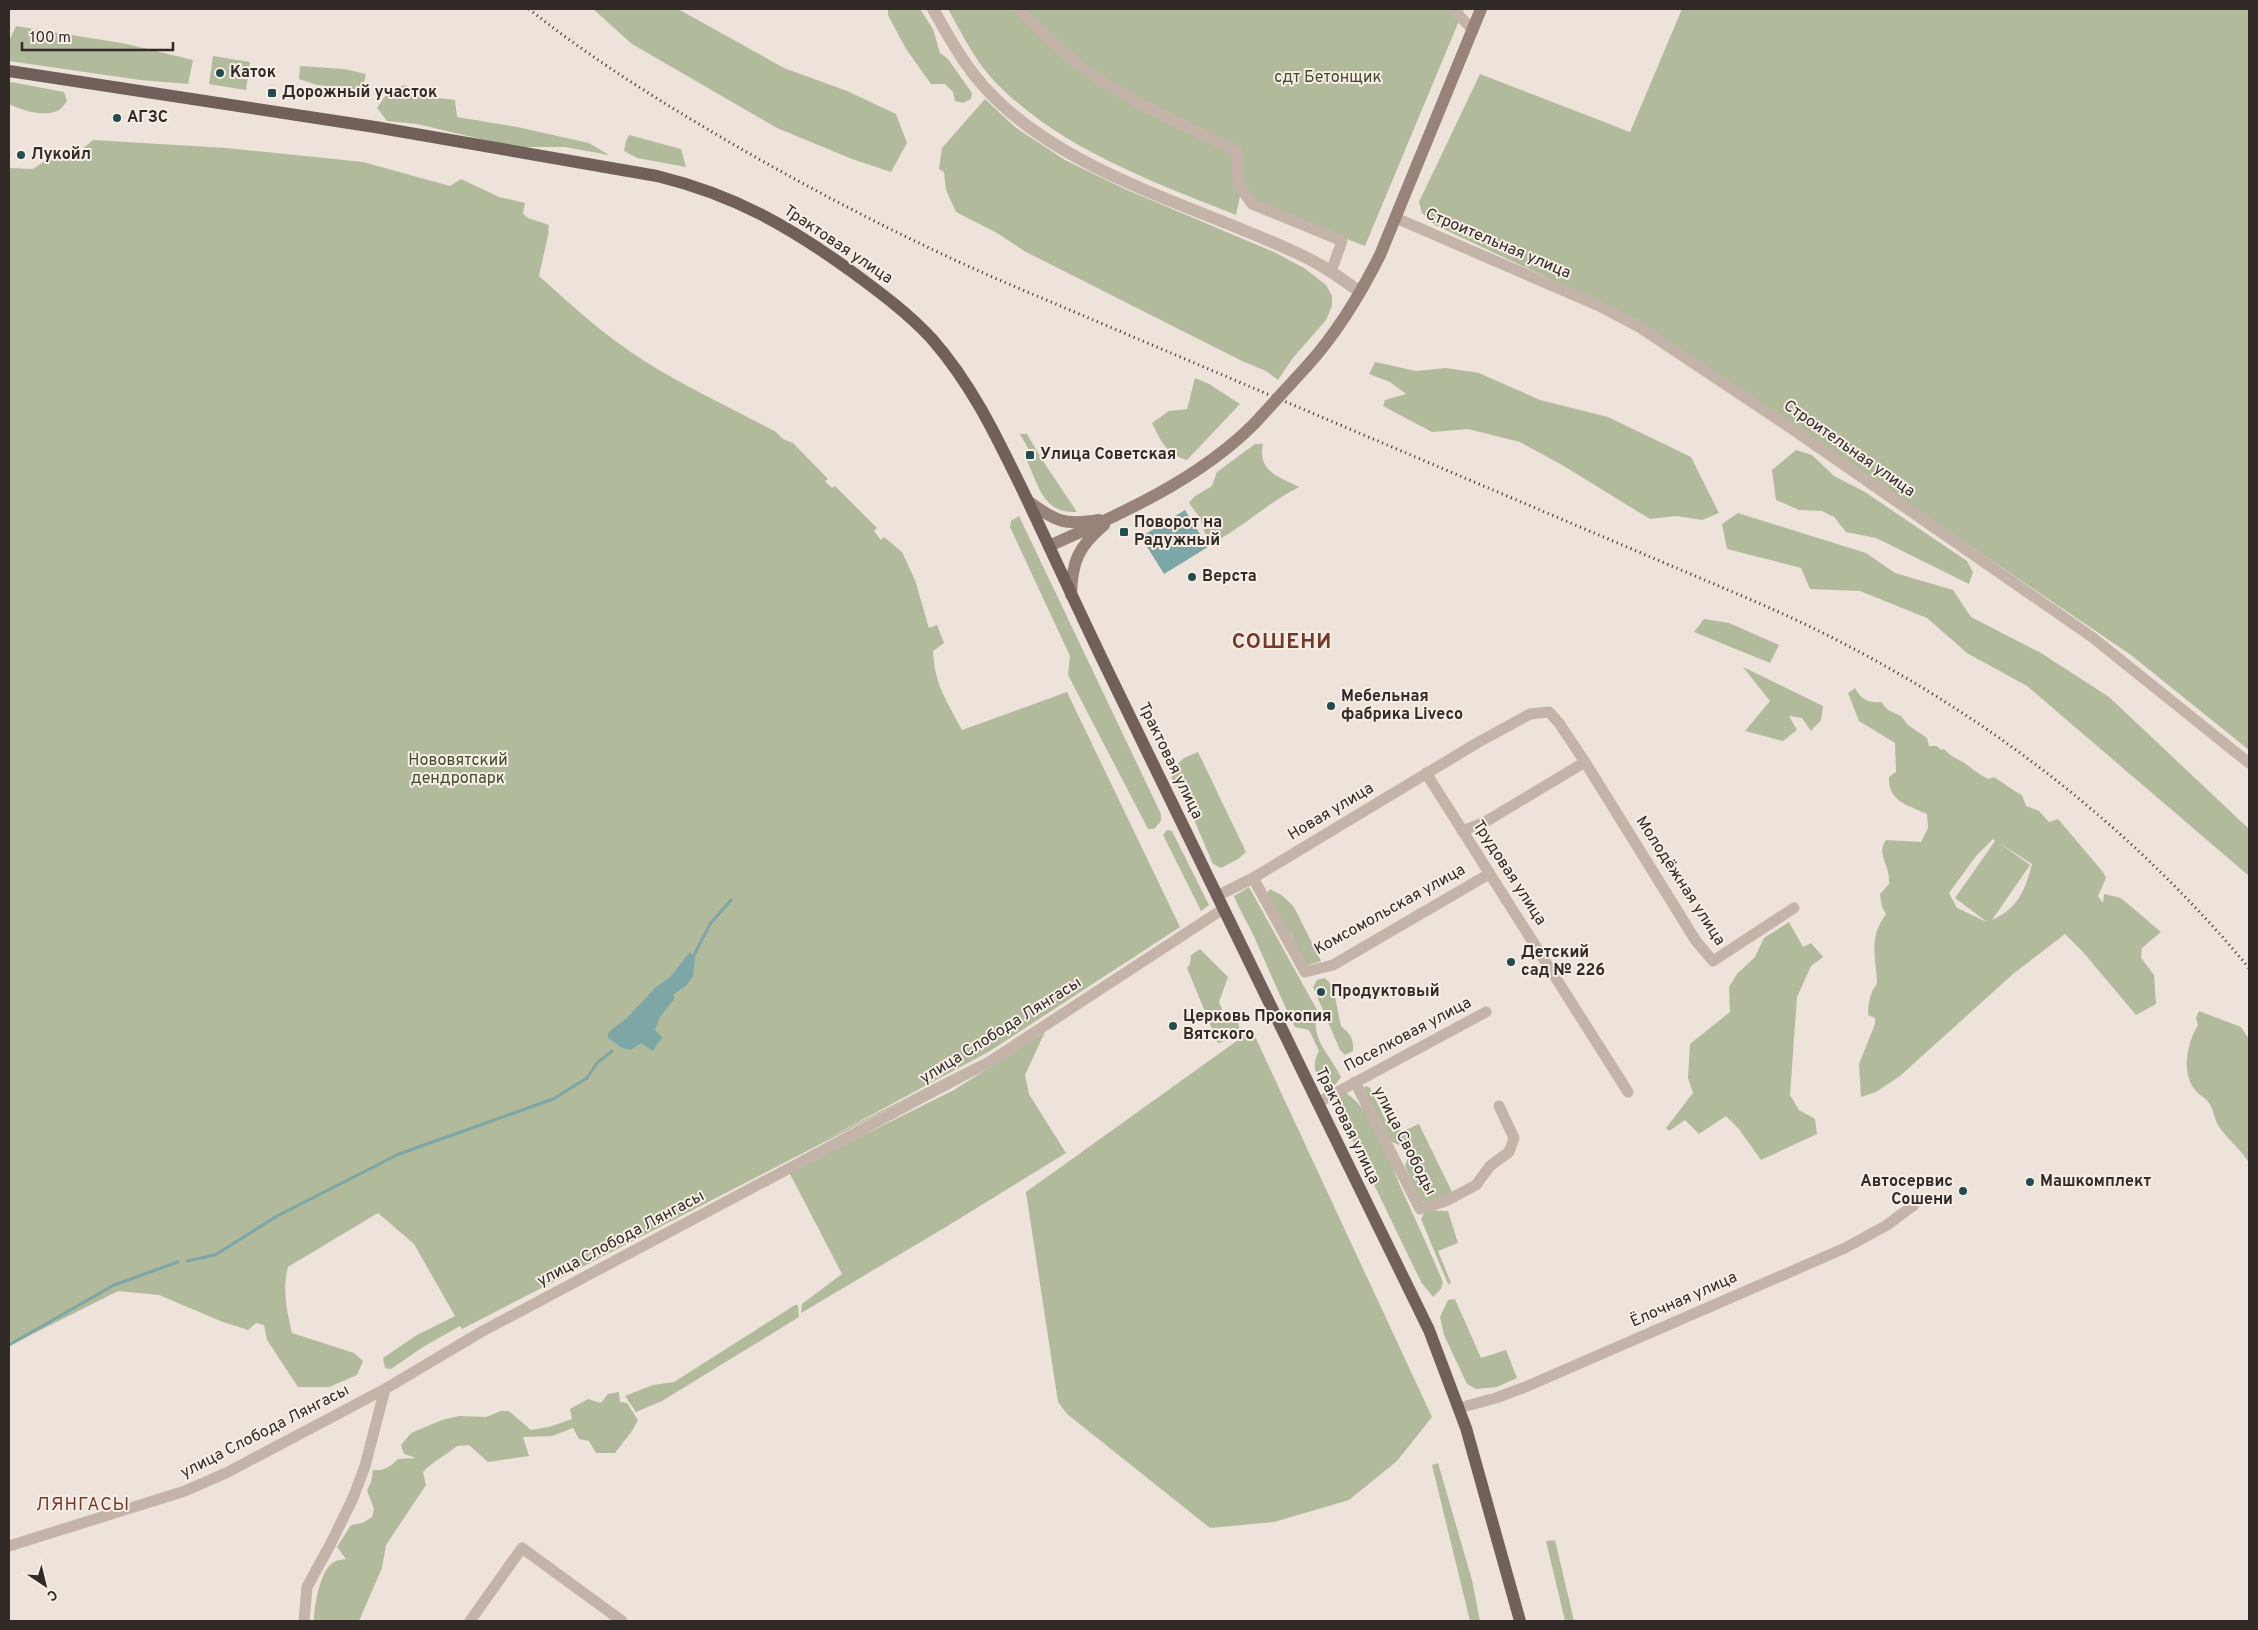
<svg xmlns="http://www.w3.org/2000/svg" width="2258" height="1630" font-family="Overpass,sans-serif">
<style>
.green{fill:#b2ba9c;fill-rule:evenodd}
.water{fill:#7da6a6}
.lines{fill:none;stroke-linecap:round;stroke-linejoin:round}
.stream{stroke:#7da6a6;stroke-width:3}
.minor{stroke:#c3b3a8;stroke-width:11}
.tertiary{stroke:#c3b3a8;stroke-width:12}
.secondary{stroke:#97837a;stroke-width:12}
.primary{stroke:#71605a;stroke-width:12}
.rail{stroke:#312a27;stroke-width:3;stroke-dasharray:1 4;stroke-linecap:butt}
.secondary-bridge{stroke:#97837a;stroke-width:12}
.poi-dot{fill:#224c4d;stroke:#f6ede5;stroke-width:2}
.labels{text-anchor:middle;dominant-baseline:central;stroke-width:4;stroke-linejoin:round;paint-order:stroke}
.poi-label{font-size:16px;font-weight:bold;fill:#312a27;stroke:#f6ede5;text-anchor:start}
.park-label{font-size:16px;fill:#434c2e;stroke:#f6ede5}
.street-label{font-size:16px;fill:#312a27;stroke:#f6ede5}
.neighbourhood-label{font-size:18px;letter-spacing:1px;fill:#75392b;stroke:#f6ede5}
.district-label{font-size:21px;font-weight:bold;letter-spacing:1px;fill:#75392b;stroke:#f6ede5}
</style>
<rect width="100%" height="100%" fill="#ede3da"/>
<path class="green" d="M 593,9 L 678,9 L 784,68 L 847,91 L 896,114 L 907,143 L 891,172 L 852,159 L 777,128 L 632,44 Z
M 888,9 L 920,9 L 933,29 L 940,53 L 948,59 L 972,93 L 971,99 L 963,103 L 955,101 L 953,92 L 945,84 L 931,84 L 906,49 L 888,15 Z
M 948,9 L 1464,9 L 1365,246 L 1263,207 L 1242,187 L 1236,215 C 1151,181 1061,149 995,82 C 975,61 962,34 948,9 Z
M 1682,9 L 2249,9 L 2249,750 L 2131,655 L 1635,319 L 1435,225 L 1422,213 L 1419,202 L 1480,74 L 1630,132 Z
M 16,26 L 127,44 L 193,60 L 188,84 L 140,80 L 9,61 L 9,41 Z
M 213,56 L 250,62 L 246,90 L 209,84 Z
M 300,66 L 344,69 L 366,74 L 362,90 L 317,85 L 299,79 Z
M 11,82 L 64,92 L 67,101 C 65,104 62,108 59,110 C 46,118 20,110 9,104 L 9,85 Z
M 405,85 L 423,96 L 455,100 L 457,117 L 517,127 L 589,143 L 609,155 L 565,147 L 514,147 L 417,124 L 387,121 L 377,108 L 388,92 Z
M 985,99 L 1015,127 L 1065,160 L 1125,189 L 1274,252 L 1304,268 L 1326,285 L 1332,296 L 1332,306 L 1326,320 L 1292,359 L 1278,380 L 1266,371 L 1242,361 L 1026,252 L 997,233 L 956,212 L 946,190 L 944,172 L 939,169 L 942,148 Z
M 629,135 L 681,149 L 686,167 L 637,158 L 624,151 L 626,141 Z
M 93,140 L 226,148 L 363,162 L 450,186 L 461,179 L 499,197 L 525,203 L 523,214 L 528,218 L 549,225 L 548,231 L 549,231 L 539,276 C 568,302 596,328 628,350 C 672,381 728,406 776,432 L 783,439 L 793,443 L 828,479 L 825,481 L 832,488 L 835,486 L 877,528 L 874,531 L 881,540 L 884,537 L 902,552 L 915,580 L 929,628 L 937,625 L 944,643 L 933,651 C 935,686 946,699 962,730 L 1067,692 L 1180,927 L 990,1051 L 823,1141 L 982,1059 L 933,1086 L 462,1329 L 460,1326 L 423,1347 L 391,1369 L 385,1368 L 383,1358 L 417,1335 L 455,1316 L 414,1244 L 378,1213 L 288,1267 C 282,1290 287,1311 292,1333 L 354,1353 L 363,1361 L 357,1375 L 329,1387 L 298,1387 L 267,1340 L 264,1325 L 256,1323 L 248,1330 L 223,1322 L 159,1295 L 118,1291 L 9,1346 L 9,168 L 33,169 L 45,161 L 80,151 Z
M 1375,362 L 1416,371 L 1446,368 L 1479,373 L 1540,400 L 1608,417 L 1691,457 L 1719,513 L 1702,520 L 1676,516 L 1650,519 L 1562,465 L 1520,442 L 1468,429 L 1432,432 L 1383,406 L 1385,400 L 1406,394 L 1390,382 L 1369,374 Z
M 1195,378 L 1209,384 L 1240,404 L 1187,460 C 1165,453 1161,441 1152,423 L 1169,411 L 1187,409 Z
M 1020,434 L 1027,434 C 1042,461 1060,486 1077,512 C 1043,514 1039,486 1027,461 L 1033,457 Z
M 1255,444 L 1263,444 C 1257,472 1280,477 1299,487 C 1269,502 1246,525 1216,541 L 1206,536 L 1200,518 L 1189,503 L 1195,496 L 1212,486 L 1217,472 Z
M 1796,450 L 1812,455 L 1834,476 L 1865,492 L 1967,561 L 1973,572 L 1969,584 L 1876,538 L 1846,532 L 1834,517 L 1822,511 L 1799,510 L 1776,500 L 1772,470 Z
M 1738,513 L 1866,553 L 1895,573 L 1953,590 L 1971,617 L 2041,653 L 2109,697 L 2249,829 L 2249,876 L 2027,686 L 1967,653 L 1927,618 L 1860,591 L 1810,589 L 1801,568 L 1727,549 L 1722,524 Z
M 1019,516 L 1161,814 L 1161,821 L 1154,829 L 1148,829 L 1068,675 L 1070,656 L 1010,527 L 1011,521 Z
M 1704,619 L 1729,623 L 1779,645 L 1770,663 L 1694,632 Z
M 1743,667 L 1823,706 L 1821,720 L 1811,731 L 1802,718 L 1789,716 L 1797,730 L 1783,741 L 1745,731 L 1770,701 Z
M 1855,688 C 1861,700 1869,703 1881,702 L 1888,710 L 1901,716 L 1908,725 L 1927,738 L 1929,746 L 1937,746 L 1941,750 L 1944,749 C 1953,759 1958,758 1967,765 C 1974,770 1980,775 1988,779 L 1994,777 C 2004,783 2012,790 2022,795 L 2026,806 L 2039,811 L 2049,822 L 2058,819 L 2103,872 L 2106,878 L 2098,896 L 2103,903 L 2104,894 L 2121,898 L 2161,932 L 2142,948 L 2141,958 L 2154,975 L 2156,1004 L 2136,1015 L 2083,952 L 2065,934 L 2013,974 L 1900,1076 L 1876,1092 L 1861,1097 L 1859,1064 L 1875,1024 L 1875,1018 L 1868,1015 C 1868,1007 1869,999 1872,992 C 1873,988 1877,986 1877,982 C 1876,955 1868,939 1886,914 L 1882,907 L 1880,894 L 1889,884 C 1889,881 1889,875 1888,872 C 1885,860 1878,851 1886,840 L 1921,842 L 1928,828 L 1927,814 C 1908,805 1888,802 1889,777 L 1896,772 L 1895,743 L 1859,721 L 1848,693 ZM 1993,839 L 1995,841 L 1955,898 L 1987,922 L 1957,908 L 1949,893 L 1976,856 ZM 1998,842 L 2032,864 C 2025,891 2018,908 1992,920 L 2030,865 Z
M 1198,752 L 1246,852 L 1238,859 L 1221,868 L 1213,864 L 1189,808 L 1172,780 L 1171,770 L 1184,758 Z
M 1167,830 L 1172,831 L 1209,905 L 1201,911 L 1163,835 Z
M 1249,887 L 1317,1010 C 1310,1040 1329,1053 1341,1077 L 1336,1084 L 1326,1088 C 1315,1077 1311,1065 1319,1051 L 1309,1030 L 1295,1027 C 1281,999 1269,970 1256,941 C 1250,926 1240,912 1234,896 Z
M 1270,889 L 1283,896 L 1294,907 L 1321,961 L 1306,966 L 1298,954 L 1291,934 L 1281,926 L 1264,897 Z
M 1789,922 L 1803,947 L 1811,943 L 1823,957 L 1811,966 L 1797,997 L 1790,1095 L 1799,1110 L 1815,1119 L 1817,1134 L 1761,1160 L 1738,1128 L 1726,1116 L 1699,1134 L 1685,1120 L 1669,1131 L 1666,1128 L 1693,1093 L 1688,1078 L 1690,1044 L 1730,1012 L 1729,987 L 1737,974 L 1755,957 L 1764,938 Z
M 1200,949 L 1228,977 L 1219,1002 L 1227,1021 L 1238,1020 L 1240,1032 L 1228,1040 L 1218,1043 L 1187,968 L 1190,964 L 1191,955 Z
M 1325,978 L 1333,987 L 1341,1026 C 1350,1034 1354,1038 1353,1051 L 1345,1055 L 1340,1050 L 1313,987 L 1317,980 Z
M 2199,1011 L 2241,1027 L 2249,1039 L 2249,1163 C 2241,1149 2224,1136 2218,1125 C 2214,1118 2214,1110 2209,1103 C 2206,1098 2199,1095 2195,1090 C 2181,1073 2187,1043 2198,1025 L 2196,1018 Z
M 1252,1030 L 1432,1417 L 1397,1461 L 1349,1500 L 1274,1522 L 1210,1528 L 1067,1414 L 1058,1402 L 1026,1192 Z
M 1045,1032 L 1025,1075 L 1029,1094 L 1066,1153 L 946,1227 L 801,1313 L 802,1304 L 842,1274 L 789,1172 L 954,1090 Z
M 1366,1086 L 1370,1088 L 1389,1127 L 1403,1131 L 1419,1124 L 1453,1194 L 1427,1205 L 1419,1198 L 1405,1166 L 1408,1158 L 1401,1146 L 1392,1142 L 1385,1131 L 1363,1089 Z
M 1346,1093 C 1374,1111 1389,1160 1402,1190 C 1416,1221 1430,1251 1443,1282 L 1441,1289 L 1433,1297 L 1421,1282 L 1336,1106 L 1337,1098 Z
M 1426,1210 L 1448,1211 L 1458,1243 L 1438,1251 L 1451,1283 L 1448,1284 L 1421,1219 Z
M 1455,1299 L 1481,1358 L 1506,1350 L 1517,1378 L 1497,1387 L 1476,1389 L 1467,1384 L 1444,1335 L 1440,1317 L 1448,1300 Z
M 795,1305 L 798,1305 L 799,1317 L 662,1401 L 636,1412 L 625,1396 L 653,1385 L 674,1382 Z
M 619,1392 L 620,1402 L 627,1403 L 638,1420 L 632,1431 L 615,1453 L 596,1453 L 589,1441 L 579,1439 L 573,1428 L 552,1436 L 523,1437 L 529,1456 L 488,1462 L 469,1445 L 457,1446 C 445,1456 433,1461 423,1472 L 426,1485 L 386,1545 L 382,1568 L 359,1621 L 314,1621 C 314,1607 320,1569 334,1562 C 337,1560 342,1560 346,1559 L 337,1547 L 351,1525 L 362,1523 L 372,1517 L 374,1509 L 367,1490 L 371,1482 L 373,1470 C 384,1471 390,1467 398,1459 L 416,1458 L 404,1454 L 401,1445 L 411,1433 L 442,1420 L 459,1416 L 486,1417 L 501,1411 L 509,1411 L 531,1430 L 549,1427 L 572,1419 L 570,1409 L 588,1399 L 601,1403 L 608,1394 Z
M 1438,1463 L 1472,1580 L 1480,1621 L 1470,1621 L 1432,1465 Z
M 1555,1540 L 1574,1621 L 1565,1621 L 1546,1541 Z"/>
<path class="water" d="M 1185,510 L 1208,547 L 1164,574 L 1141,537 Z
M 690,952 L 695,959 L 693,976 L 686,986 L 674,994 L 674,999 L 660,1017 L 655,1030 L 662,1037 L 653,1051 L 641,1043 L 631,1050 L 622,1048 L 608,1038 L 608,1034 L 612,1029 L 627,1018 L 655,988 L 671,976 Z"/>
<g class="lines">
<path class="stream" d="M 692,959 L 710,924 L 731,900
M 187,1261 L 215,1255 L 277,1216 L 399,1154 L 553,1099 L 587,1078 L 597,1063 L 612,1051
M 9,1345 L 114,1285 L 178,1262"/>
<path class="minor" d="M 1019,9 C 1044,36 1071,61 1102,81 C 1144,108 1192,129 1237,151 L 1238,184 L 1252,204 L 1342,241 L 1331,272
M 1453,9 L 1473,30
M 1396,218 L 1599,306 L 1639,327 L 1792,429 L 2092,637 L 2249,763
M 1426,773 L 1628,1092
M 1462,831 L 1485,822 L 1585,762
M 1253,878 L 1477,743 L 1530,714 L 1549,712 L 1559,723 L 1585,762 L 1696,941 L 1713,961 L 1794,908
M 1217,896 L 1253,878 L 1305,972 L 1333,965 L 1489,874
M 1355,1082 L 1420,1209 L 1446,1201 L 1476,1185 L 1490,1166 L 1509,1152 L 1514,1138 L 1499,1106
M 1319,1102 L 1486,1012
M 1459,1408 L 1496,1398 L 1530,1385 L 1845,1248 L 1887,1225 L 1914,1205
M 9,1546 L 185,1491 L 226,1473 L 385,1389 L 481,1332 L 989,1062 L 1223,909
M 304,1621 L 307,1587 L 331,1543 L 353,1498 L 365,1466 L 385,1389
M 470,1621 L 522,1548 L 622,1621"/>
<path class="tertiary" d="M 933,9 C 946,32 958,55 975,76 C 1050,171 1198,205 1303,256 C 1323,265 1342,279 1360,292"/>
<path class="secondary" d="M 1307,366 C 1337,333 1360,295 1380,255 L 1481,9
M 1028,501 C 1055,521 1064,526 1099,520
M 1049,546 C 1121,514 1198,480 1254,424
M 1071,595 C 1072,561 1078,547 1104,525"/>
<path class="primary" d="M 9,71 L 375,127 L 657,176 C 735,195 791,227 855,274 C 882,294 909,314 932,339 C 973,386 997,438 1024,493 C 1051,550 1077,607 1104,663 C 1212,885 1320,1108 1429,1330 L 1466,1428 L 1520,1621"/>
<path class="rail" d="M 529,9 C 593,60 661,102 731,143 C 817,193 906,239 997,279 L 1754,601 C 1946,684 2115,807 2249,968"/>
<path class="secondary-bridge" d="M 1254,424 L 1307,366"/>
</g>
<g class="poi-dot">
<circle cx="220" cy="73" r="5"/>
<rect x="267" y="88" width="10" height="10" rx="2.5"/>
<circle cx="117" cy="118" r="5"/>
<circle cx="21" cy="155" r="5"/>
<rect x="1025" y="450" width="10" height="10" rx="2.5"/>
<rect x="1119" y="527" width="10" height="10" rx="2.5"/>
<circle cx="1192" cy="577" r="5"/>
<circle cx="1331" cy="706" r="5"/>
<circle cx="1511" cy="962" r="5"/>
<circle cx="1321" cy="992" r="5"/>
<circle cx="1173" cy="1026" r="5"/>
<circle cx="2030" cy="1182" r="5"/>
<circle cx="1963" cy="1191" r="5"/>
</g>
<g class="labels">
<g class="poi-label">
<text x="230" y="73">Каток</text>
<text x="282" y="93">Дорожный участок</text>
<text x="127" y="118">АГЗС</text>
<text x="31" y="155">Лукойл</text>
<text x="1040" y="455">Улица Советская</text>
<text x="1134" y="523">Поворот на<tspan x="1134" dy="18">Радужный</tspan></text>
<text x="1202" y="577">Верста</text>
<text x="1341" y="697">Мебельная<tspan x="1341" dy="18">фабрика Liveco</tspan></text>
<text x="1521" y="953">Детский<tspan x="1521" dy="18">сад № 226</tspan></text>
<text x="1331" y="992">Продуктовый</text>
<text x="1183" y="1017">Церковь Прокопия<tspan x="1183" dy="18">Вятского</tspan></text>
<text x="1953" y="1182" text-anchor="end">Автосервис<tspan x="1953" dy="18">Сошени</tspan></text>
<text x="2040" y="1182">Машкомплект</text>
</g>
<g class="park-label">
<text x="1328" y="78">сдт Бетонщик</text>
<text x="458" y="761">Нововятский<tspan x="458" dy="18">дендропарк</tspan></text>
</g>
<g class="street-label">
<text transform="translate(1498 244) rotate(23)">Строительная улица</text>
<text transform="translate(838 245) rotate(34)">Трактовая улица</text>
<text transform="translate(1849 449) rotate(35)">Строительная улица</text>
<text transform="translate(1170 761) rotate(64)">Трактовая улица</text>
<text transform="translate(1331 812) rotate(-31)">Новая улица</text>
<text transform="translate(1509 873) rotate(57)">Трудовая улица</text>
<text transform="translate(1680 881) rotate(57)">Молодёжная улица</text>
<text transform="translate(1390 910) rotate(-29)">Комсомольская улица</text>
<text transform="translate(1001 1031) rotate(-32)">улица Слобода Лянгасы</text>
<text transform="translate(1408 1035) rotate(-28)">Поселковая улица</text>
<text transform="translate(1347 1126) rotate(64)">Трактовая улица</text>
<text transform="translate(1404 1141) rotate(63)">улица Свободы</text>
<text transform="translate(621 1239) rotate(-28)">улица Слобода Лянгасы</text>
<text transform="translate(1684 1300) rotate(-24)">Ёлочная улица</text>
<text transform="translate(265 1432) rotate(-27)">улица Слобода Лянгасы</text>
</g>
<g class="neighbourhood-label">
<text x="83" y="1505">ЛЯНГАСЫ</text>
</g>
<g class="district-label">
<text x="1282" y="642">СОШЕНИ</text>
</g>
</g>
<rect width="2258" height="1630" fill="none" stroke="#312a27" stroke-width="20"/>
<g transform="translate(45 1585) rotate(145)" stroke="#f6ede5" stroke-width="4" paint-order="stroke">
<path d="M0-4L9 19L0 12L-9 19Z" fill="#312a27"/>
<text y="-8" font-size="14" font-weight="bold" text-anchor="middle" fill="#312a27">С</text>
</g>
<path d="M22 42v8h151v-8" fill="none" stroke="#312a27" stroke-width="2.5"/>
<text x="30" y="42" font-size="15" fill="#312a27" stroke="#f6ede5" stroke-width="4" paint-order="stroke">100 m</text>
</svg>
